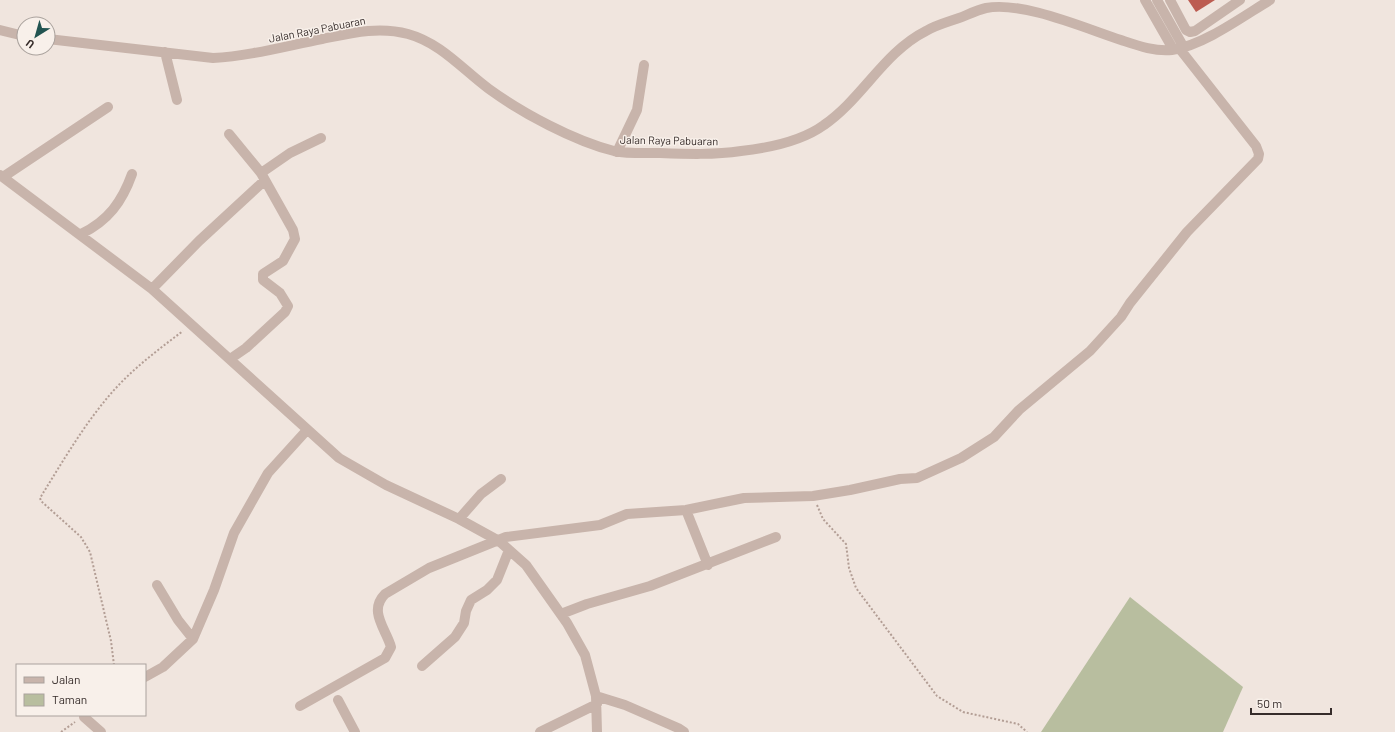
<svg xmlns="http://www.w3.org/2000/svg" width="1395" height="732" font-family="Barlow,sans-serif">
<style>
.green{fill:#b8be9f}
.building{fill:#bc5c51}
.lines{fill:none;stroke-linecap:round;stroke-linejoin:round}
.path{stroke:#b39e95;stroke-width:2;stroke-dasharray:2 2;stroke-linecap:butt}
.minor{stroke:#c8b4ab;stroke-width:10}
.labels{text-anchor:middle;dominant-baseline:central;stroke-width:3;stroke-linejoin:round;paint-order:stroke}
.street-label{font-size:11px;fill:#362c2a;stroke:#f8f0ea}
</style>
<rect width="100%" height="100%" fill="#f0e5de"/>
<path class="green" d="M 1130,597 L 1243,687 L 1223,732 L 1041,732 Z"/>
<path class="building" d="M 1188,0 L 1215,0 L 1196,12 Z"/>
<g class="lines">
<path class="path" d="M 817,505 L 823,519 L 846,544 L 849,568 L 856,588 L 937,696 L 963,712 L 1018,724 L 1027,732
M 114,665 L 111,641 L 90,552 L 81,537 L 41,501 L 40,498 C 63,461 86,421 115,389 C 135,367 159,349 183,331
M 61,732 L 75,722"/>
<path class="minor" d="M 1145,0 L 1173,49
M 1157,0 L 1183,46
M 1170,0 L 1186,30 L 1190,32 L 1195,31 L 1240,0
M 0,30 L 24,36
M 48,39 L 213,58 C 250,56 286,46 322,39 C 351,33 379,26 408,34 C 441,43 463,70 489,89 C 522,113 574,141 614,151 C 629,154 645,153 660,153 C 687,154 714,155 741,151 C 768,148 802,141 824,125 C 862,99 884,52 926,31 C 936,25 948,22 959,18 C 967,15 977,10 986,8 C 1023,1 1084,28 1121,40 C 1136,45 1155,52 1172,50 C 1204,45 1242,17 1270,0
M 165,52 L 177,100
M 229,134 L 261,173 L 293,230 L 295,239 L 283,261 L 263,274 L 263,280 L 280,293 L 288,306 L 285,312 L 246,348 L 230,359
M 617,152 L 637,110 L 644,65
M 261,173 L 290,153 L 321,138
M 0,175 L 152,289 L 339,458 L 386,485 L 459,519 L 499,541 L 526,565 L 567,623 L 585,655 L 596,696 L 597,732
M 3,177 L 108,107
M 81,234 C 108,221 122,202 132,174
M 152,289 L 199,241 L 264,181
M 686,510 L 708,565
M 459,519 L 481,494 L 501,479
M 157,585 L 178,620 L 193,639
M 561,614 L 587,604 L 650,586 L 776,537
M 422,666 L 455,637 L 464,623 L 466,611 L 471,600 L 487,590 L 497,580 L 509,550
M 145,677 L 163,667 L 193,639 L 214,590 L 234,533 L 268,473 L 307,430
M 596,696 L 625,705 L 678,728 L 684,732
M 338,700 L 355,732
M 300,706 L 385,658 L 391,647 C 386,629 368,611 385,594 L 429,568 L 506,537 L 600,525 L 627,514 L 686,510 L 744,498 L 813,496 L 850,490 L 900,479 L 917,478 L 961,458 L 994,437 L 1019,410 L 1090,351 L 1121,317 L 1130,303 L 1187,232 L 1258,159 L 1259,154 L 1256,146 L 1179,48
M 84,717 L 101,732
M 540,732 L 597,704"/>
</g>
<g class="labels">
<g class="street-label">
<text transform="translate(317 29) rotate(-11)">Jalan Raya Pabuaran</text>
<text transform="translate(669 140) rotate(1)">Jalan Raya Pabuaran</text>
</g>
</g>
<rect x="16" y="664" width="130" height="52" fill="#f8f0ea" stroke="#aaa29d"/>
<rect x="24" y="677" width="20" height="6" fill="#c8b4ab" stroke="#aaa29d"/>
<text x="52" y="684" font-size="12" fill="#362c2a">Jalan</text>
<rect x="24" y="694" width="20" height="12" fill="#b8be9f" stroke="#aaa29d"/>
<text x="52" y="704" font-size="12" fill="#362c2a">Taman</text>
<g transform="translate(36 36) rotate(217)"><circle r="19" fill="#f8f0ea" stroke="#aaa29d"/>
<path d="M0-3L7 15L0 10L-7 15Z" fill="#225451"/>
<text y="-6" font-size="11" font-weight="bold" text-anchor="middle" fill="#362c2a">U</text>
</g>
<path d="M1251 708v6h80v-6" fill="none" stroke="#362c2a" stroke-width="2"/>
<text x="1257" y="708" font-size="12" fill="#362c2a" stroke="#f8f0ea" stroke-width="3" paint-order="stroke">50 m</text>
</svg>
